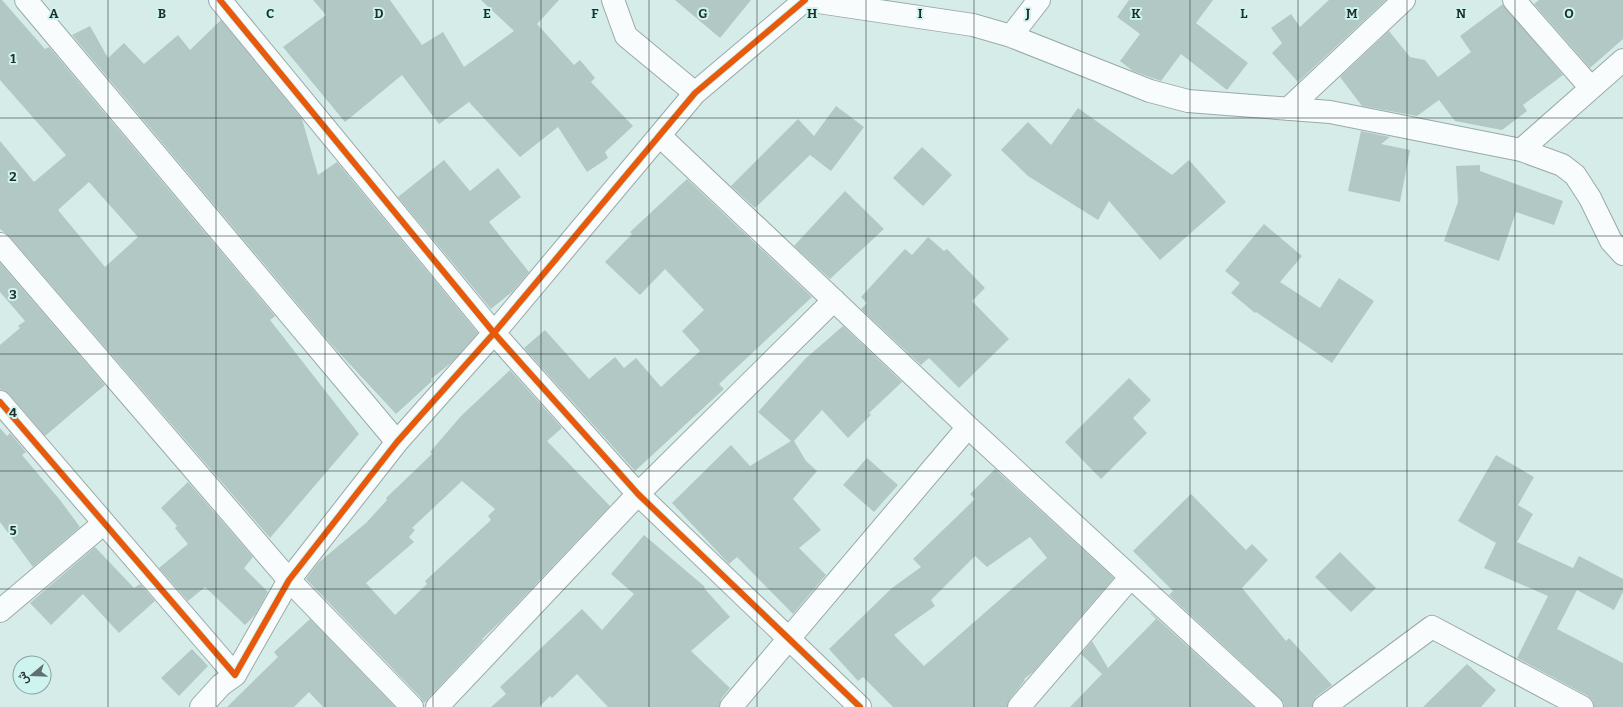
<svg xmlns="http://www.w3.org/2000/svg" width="1623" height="707" font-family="Bitter,Vazirmatn,serif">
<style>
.building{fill:#b2c8c5;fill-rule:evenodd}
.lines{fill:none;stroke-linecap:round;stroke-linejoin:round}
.minor-casing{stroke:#99aaa8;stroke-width:24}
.minor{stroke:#f9fcfc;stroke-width:22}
.cycleway-casing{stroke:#cef4ef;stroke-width:8}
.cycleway{stroke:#e8590c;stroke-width:6}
.grid{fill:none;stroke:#1f2d2c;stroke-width:1;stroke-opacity:0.55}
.grid-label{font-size:13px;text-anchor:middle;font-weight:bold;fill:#1f2d2c;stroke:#cef4ef;stroke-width:4;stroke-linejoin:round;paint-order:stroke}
</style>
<rect width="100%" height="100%" fill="#d6ece9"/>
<path class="building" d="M 0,0 L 2,0 L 45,49 L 49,47 L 275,316 L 270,320 L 359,434 L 270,538 L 9,236 L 0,229 L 0,141 L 34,182 L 66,155 L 0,80 ZM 89,182 L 138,237 L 105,267 L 58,210 Z
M 313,0 L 390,0 L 422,45 L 443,32 L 464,67 L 514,31 L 481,0 L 559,0 L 537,24 L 574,65 L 580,60 L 595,78 L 591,82 L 633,126 L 605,152 L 608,158 L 587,172 L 558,127 L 520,157 L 469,102 L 439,124 L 402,75 L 345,122 L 283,47 L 326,15 Z
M 675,0 L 751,0 L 720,38 Z
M 1129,0 L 1213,0 L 1196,23 L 1248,63 L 1227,90 L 1181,54 L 1161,81 L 1133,71 L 1120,61 L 1140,34 L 1117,17 Z
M 1329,0 L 1386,0 L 1298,82 L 1272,53 L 1282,43 L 1271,28 L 1291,14 L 1300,27 Z
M 1539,0 L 1623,0 L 1623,39 L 1590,68 L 1534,4 Z
M 1503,4 L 1563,75 L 1523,105 L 1527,111 L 1502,130 L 1455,121 L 1439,100 L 1417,116 L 1362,106 L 1340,77 L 1389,31 L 1410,57 L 1425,60 L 1438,77 L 1471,52 L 1460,36 Z
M 221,20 L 302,119 L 318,175 L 337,162 L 478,333 L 451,363 L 431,379 L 432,381 L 396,414 L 332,345 L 72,35 L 90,26 L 108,58 L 124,43 L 144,64 L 178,35 L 190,50 Z
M 836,106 L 864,127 L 831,171 L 810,155 L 755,208 L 731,186 L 798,119 L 814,136 Z
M 1078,108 L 1172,175 L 1189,160 L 1226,202 L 1160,260 L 1109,201 L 1098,220 L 1028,176 L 1001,150 L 1028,122 L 1051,145 Z
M 1361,131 L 1390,137 L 1381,144 L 1410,150 L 1400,202 L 1348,191 Z
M 922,147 L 952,175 L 923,206 L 893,178 Z
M 444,160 L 470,191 L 498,168 L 521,197 L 489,222 L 529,272 L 512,292 L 491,309 L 398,197 Z
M 1480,165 L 1480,171 L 1563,201 L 1554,225 L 1516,212 L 1499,261 L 1444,241 L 1458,202 L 1456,166 Z
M 687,179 L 812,297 L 719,384 L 724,389 L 635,471 L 524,348 L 545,330 L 589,379 L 615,357 L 624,368 L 636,358 L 661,387 L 700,351 L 682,331 L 704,310 L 665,269 L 640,295 L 605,262 L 632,234 L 630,232 Z
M 845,191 L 884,229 L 830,279 L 794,246 Z
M 1264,224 L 1302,256 L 1280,282 L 1320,308 L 1339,278 L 1374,301 L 1332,363 L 1256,312 L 1255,313 L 1231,293 L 1240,283 L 1225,271 Z
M 928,237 L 944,251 L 947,249 L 985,288 L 972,301 L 1009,339 L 959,388 L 929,358 L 921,365 L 861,309 L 867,303 L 861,297 L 905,249 L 912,255 Z
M 0,263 L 105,385 L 45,436 L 9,394 L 0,389 L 0,345 L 20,328 L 18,326 L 25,321 L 0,292 Z
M 843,326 L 902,382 L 869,413 L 871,415 L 848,438 L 822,410 L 794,441 L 806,461 L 817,471 L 793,499 L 821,530 L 799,548 L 826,575 L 793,614 L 737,557 L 729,564 L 672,503 L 731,445 L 750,466 L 791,441 L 758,412 L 805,359 Z
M 510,370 L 562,428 L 547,441 L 610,506 L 500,622 L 482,639 L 483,640 L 424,703 L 421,698 L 306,579 L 318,563 L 366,523 L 387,500 L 386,498 L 432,454 L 430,452 L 461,416 ZM 462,481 L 495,509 L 488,516 L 491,520 L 425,581 L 427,584 L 395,615 L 366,583 L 414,542 L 409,537 L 415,530 L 412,528 Z
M 1129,378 L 1151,400 L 1133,418 L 1147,433 L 1101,479 L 1065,442 Z
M 0,428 L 7,436 L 10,433 L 26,452 L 22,455 L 60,500 L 80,527 L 33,567 L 0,522 Z
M 1496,455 L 1534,477 L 1518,505 L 1533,514 L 1517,542 L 1573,568 L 1579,556 L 1623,579 L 1623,592 L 1614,610 L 1577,590 L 1557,629 L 1623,663 L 1623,707 L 1594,707 L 1593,701 L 1588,696 L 1517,658 L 1548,596 L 1484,568 L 1496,543 L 1458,521 Z
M 867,458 L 898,485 L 874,512 L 843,485 Z
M 995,469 L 1114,578 L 1033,672 L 1024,679 L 1025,680 L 1010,699 L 1007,707 L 893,707 L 863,677 L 858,681 L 829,649 L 892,588 L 921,567 L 913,559 L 975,499 L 970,494 ZM 1030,537 L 1047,558 L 924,666 L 894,635 L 935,606 L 931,600 L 975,556 L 987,567 Z
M 188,482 L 253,557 L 244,568 L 268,592 L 255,615 L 245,625 L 205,587 L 188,601 L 159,568 L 188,544 L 175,528 L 177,526 L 161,508 Z
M 1191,494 L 1246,550 L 1252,544 L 1268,560 L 1242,588 L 1286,641 L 1289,638 L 1332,685 L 1316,697 L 1313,702 L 1312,707 L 1284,707 L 1284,703 L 1280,698 L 1169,595 L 1173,591 L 1133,551 Z
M 644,535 L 705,587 L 704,588 L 730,617 L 691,651 L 730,688 L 721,699 L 719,707 L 608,707 L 577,674 L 552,698 L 550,696 L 539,707 L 491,707 L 506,694 L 500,687 L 582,609 L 602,630 L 634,594 L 611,574 Z
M 95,547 L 134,588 L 140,584 L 155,601 L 119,633 L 83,594 L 51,625 L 30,603 Z
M 1340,552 L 1376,588 L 1351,612 L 1315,577 Z
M 1150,613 L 1151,613 L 1254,707 L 1070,707 L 1102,674 L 1081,654 L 1092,641 L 1108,668 L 1156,619 Z
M 310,619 L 395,707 L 323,707 L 309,692 L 294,707 L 227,707 L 278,657 L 274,652 Z
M 192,649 L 208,666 L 179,696 L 161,678 Z
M 1467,664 L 1496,690 L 1481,707 L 1423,707 Z"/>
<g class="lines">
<g class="minor-casing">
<path id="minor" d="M 26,0 L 397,442
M 613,0 L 626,36 L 695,93
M 805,0 L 695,93 L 494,333 L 638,494 L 860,707
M 805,0 L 973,25 L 1011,36 L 1150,91 L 1188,101 L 1330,112 L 1521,150 L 1562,165 L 1575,175 L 1590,198 L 1611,241 L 1623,254
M 1514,0 L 1591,88
M 1011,36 L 1039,0
M 1288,109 L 1404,0
M 660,136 L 968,427 L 1272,707
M 1521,150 L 1623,60
M 0,244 L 289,580 L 412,707
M 0,402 L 235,675 L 289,580 L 397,442 L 494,333 L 220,0
M 0,611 L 104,523
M 201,707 L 221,685 L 235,675
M 437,707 L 638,494 L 834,300
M 731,707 L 968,427
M 1019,707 L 1130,578
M 1324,707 L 1432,627 L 1582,707"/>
</g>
<use href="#minor" class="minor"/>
<g class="cycleway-casing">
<path id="cycleway" d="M 805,0 L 695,93 L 494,333 L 638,494 L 860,707
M 0,402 L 235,675 L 289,580 L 397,442 L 494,333 L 220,0"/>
</g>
<use href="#cycleway" class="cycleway"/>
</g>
<path class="grid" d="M 108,0 L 108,707M 216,0 L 216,707M 325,0 L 325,707M 433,0 L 433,707M 541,0 L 541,707M 649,0 L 649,707M 757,0 L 757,707M 866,0 L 866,707M 974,0 L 974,707M 1082,0 L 1082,707M 1190,0 L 1190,707M 1298,0 L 1298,707M 1407,0 L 1407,707M 1515,0 L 1515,707M 0,118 L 1623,118M 0,236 L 1623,236M 0,354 L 1623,354M 0,471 L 1623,471M 0,589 L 1623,589"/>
<g class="grid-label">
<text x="54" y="18">A</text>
<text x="162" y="18">B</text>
<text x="270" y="18">C</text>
<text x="379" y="18">D</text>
<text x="487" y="18">E</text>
<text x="595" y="18">F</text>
<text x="703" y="18">G</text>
<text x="812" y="18">H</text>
<text x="920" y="18">I</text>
<text x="1028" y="18">J</text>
<text x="1136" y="18">K</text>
<text x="1244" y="18">L</text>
<text x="1352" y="18">M</text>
<text x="1461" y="18">N</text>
<text x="1569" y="18">O</text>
<text x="13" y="63">1</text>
<text x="13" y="181">2</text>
<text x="13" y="299">3</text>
<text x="13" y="417">4</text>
<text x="13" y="535">5</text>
</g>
<g transform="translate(32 675) rotate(251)"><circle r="19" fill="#cef4ef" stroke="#88a4a1"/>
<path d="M0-3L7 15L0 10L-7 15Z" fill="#5f706e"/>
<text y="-6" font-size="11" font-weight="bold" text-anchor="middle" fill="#1f2d2c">ش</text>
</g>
</svg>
